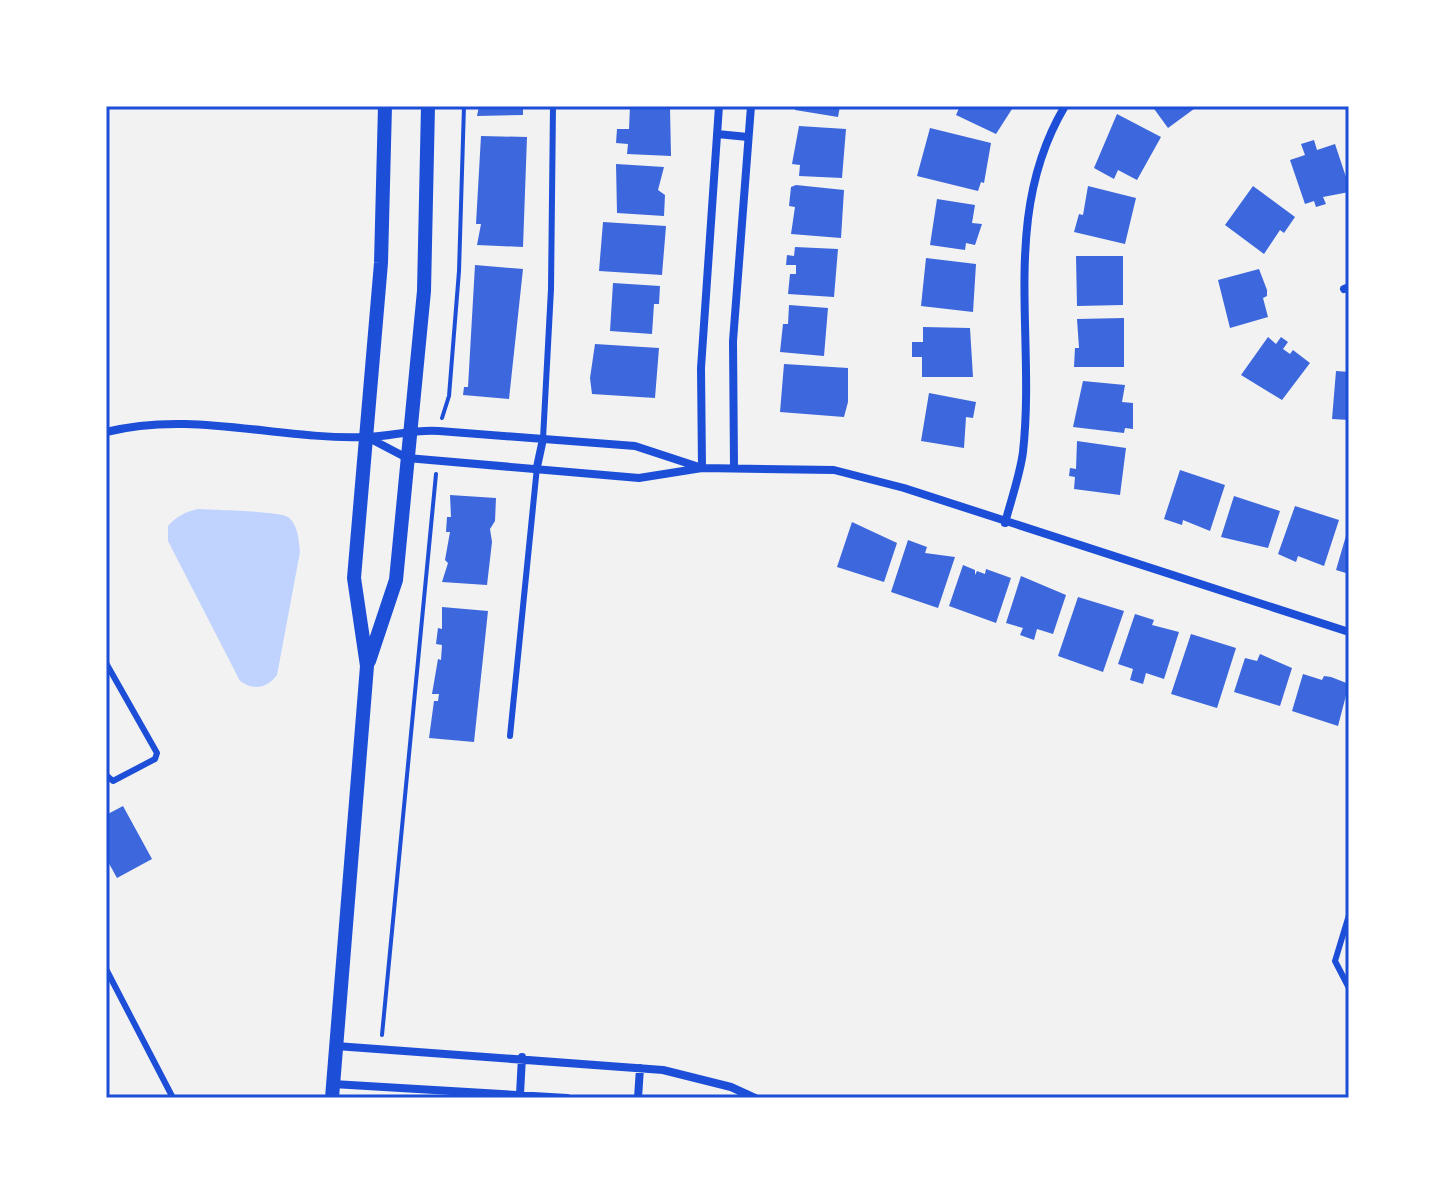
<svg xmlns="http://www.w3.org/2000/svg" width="1455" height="1204" font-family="Ubuntu,sans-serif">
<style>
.water{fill:#bfd3fe}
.building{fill:#3d67dc}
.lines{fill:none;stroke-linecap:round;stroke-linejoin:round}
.path{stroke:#1d4ed8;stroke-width:4}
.service{stroke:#1d4ed8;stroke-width:6}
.minor{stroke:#1d4ed8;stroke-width:8}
.tertiary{stroke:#1d4ed8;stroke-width:14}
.neatline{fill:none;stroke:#1d4ed8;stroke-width:3}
</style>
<rect width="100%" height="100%" fill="#f2f2f2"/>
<path class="water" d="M 198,509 C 212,510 280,511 288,517 C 298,524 299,541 300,552 L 277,675 C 267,688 254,691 240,681 L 168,541 L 168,526 C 177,516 185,512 198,509 Z"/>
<path class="building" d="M 523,106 L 523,115 L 477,116 L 479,106 Z
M 630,106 L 670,108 L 671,156 L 627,154 L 628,144 L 616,143 L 617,129 L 629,129 Z
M 796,106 L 840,106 L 838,117 L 795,110 Z
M 960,106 L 1005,106 L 1012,109 L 996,134 L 956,115 Z
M 1152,106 L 1198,106 L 1168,128 Z
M 1117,114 L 1161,137 L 1137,180 L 1118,170 L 1114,179 L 1094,168 Z
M 799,126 L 846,129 L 842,178 L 799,176 L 800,165 L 792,164 Z
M 930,128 L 991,143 L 984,183 L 981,182 L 978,191 L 917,176 Z
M 481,136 L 527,137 L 523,247 L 477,245 L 481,224 L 476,224 Z
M 1314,140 L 1317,150 L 1335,144 L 1349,186 L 1349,192 L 1323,197 L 1326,204 L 1316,207 L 1314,201 L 1305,204 L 1290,160 L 1305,155 L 1301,144 Z
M 616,164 L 664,167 L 658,190 L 665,195 L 664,216 L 617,213 Z
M 796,185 L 844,190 L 841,238 L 791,234 L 795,207 L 789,206 L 791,187 Z
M 1088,186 L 1136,198 L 1125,244 L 1074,232 L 1079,214 L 1083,215 Z
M 1253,186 L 1295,217 L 1284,233 L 1280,230 L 1264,254 L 1225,225 Z
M 937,199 L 975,205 L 972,223 L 982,224 L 975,245 L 966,243 L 965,250 L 930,245 Z
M 603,222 L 666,226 L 662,275 L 599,271 Z
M 795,247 L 838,249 L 834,297 L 788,294 L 790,274 L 796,274 L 796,265 L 786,265 L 787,255 L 794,256 Z
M 1076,256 L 1123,256 L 1123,305 L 1077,306 Z
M 926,258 L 976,264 L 973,312 L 921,306 Z
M 475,265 L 523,269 L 509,399 L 463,395 L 464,387 L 468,387 Z
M 1259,269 L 1267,290 L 1267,296 L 1263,298 L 1268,317 L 1230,328 L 1218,280 Z
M 613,283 L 660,286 L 659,304 L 654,304 L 652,334 L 610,331 Z
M 789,305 L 828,308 L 824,356 L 780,352 L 783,324 L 788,324 Z
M 1124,318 L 1124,367 L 1074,367 L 1075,348 L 1079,348 L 1077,319 Z
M 923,327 L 970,328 L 973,377 L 922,377 L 922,357 L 912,357 L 912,342 L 923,342 Z
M 1268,337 L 1276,344 L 1281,337 L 1288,342 L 1283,349 L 1290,354 L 1293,350 L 1310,363 L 1282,400 L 1241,375 Z
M 595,344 L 659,348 L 655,398 L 592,394 L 590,378 Z
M 784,364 L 848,368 L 848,402 L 844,417 L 780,412 Z
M 1336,371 L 1349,372 L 1349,420 L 1332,419 Z
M 1083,381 L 1125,385 L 1122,402 L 1133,403 L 1133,429 L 1125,428 L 1124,433 L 1073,427 Z
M 929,393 L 976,402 L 973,418 L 966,417 L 964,448 L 921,441 Z
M 1077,441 L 1126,448 L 1120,495 L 1074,489 L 1075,477 L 1069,476 L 1070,468 L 1076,469 Z
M 1180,470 L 1225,485 L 1210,531 L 1183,520 L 1182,525 L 1164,519 Z
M 450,495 L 496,498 L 495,521 L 490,529 L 492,542 L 487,585 L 442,582 L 448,563 L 445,560 L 450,532 L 446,532 L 447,517 L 451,517 Z
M 1234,496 L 1280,511 L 1268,548 L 1221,537 Z
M 1295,506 L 1339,520 L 1324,566 L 1298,556 L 1296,562 L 1278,554 Z
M 852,522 L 897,543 L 884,582 L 837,567 Z
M 1348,529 L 1349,529 L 1349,574 L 1336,570 Z
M 908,540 L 927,547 L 925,553 L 955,557 L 938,608 L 891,592 Z
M 963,565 L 975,570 L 975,575 L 977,571 L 985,574 L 986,569 L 1011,578 L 996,623 L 949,606 Z
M 1021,576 L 1066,595 L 1053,634 L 1037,629 L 1034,640 L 1020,635 L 1023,628 L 1006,623 Z
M 1078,597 L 1124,611 L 1103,672 L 1058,656 Z
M 442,607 L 488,611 L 474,742 L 429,738 L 434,701 L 438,701 L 439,694 L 432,694 L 438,659 L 441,660 L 442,645 L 436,644 L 438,628 L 442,629 Z
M 1135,614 L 1154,620 L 1152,625 L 1179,632 L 1164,679 L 1146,673 L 1143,684 L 1130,680 L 1133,669 L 1118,664 Z
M 1191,634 L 1236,648 L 1217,708 L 1171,694 Z
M 1260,654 L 1292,668 L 1280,706 L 1234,692 L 1245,658 L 1257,661 Z
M 1303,674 L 1322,680 L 1324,676 L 1331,677 L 1349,684 L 1338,726 L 1292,711 Z
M 123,806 L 152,859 L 117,878 L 106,858 L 106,815 Z"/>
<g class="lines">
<path class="path" d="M 442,418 L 449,396 L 459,271 L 464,106
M 382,1035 L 436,474"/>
<path class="service" d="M 543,439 L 551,289 L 553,106
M 106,663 L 157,753 L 155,759 L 113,781 L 106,775
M 510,736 L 537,467
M 1349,915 L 1335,961 L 1349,988
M 106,969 L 173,1098"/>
<path class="minor" d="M 717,134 L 748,137
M 1344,289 L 1349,287
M 106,432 C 193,410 278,440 365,437 C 391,437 412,429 439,431 L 635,446 L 699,467
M 367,437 L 407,458 L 639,478 L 702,468 L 834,470 L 904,488 L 1349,632
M 537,467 L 543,439
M 734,467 L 733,341 L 751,106
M 702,468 L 701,368 L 719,106
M 1005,523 C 1011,500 1020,475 1023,452 C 1036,333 1000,215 1065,106
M 336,1046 L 663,1070 L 731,1087 L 755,1098
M 333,1084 L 567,1098
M 520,1094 L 522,1057
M 638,1098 L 640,1068"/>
<path class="tertiary" d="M 369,661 L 396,580 L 424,291 L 428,106
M 332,1098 L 367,666 L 354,578 L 381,263 L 385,106"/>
</g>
<rect width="1455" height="1204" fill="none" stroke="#ffffff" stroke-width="216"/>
<rect x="108" y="108" width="1239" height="988" class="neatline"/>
</svg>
